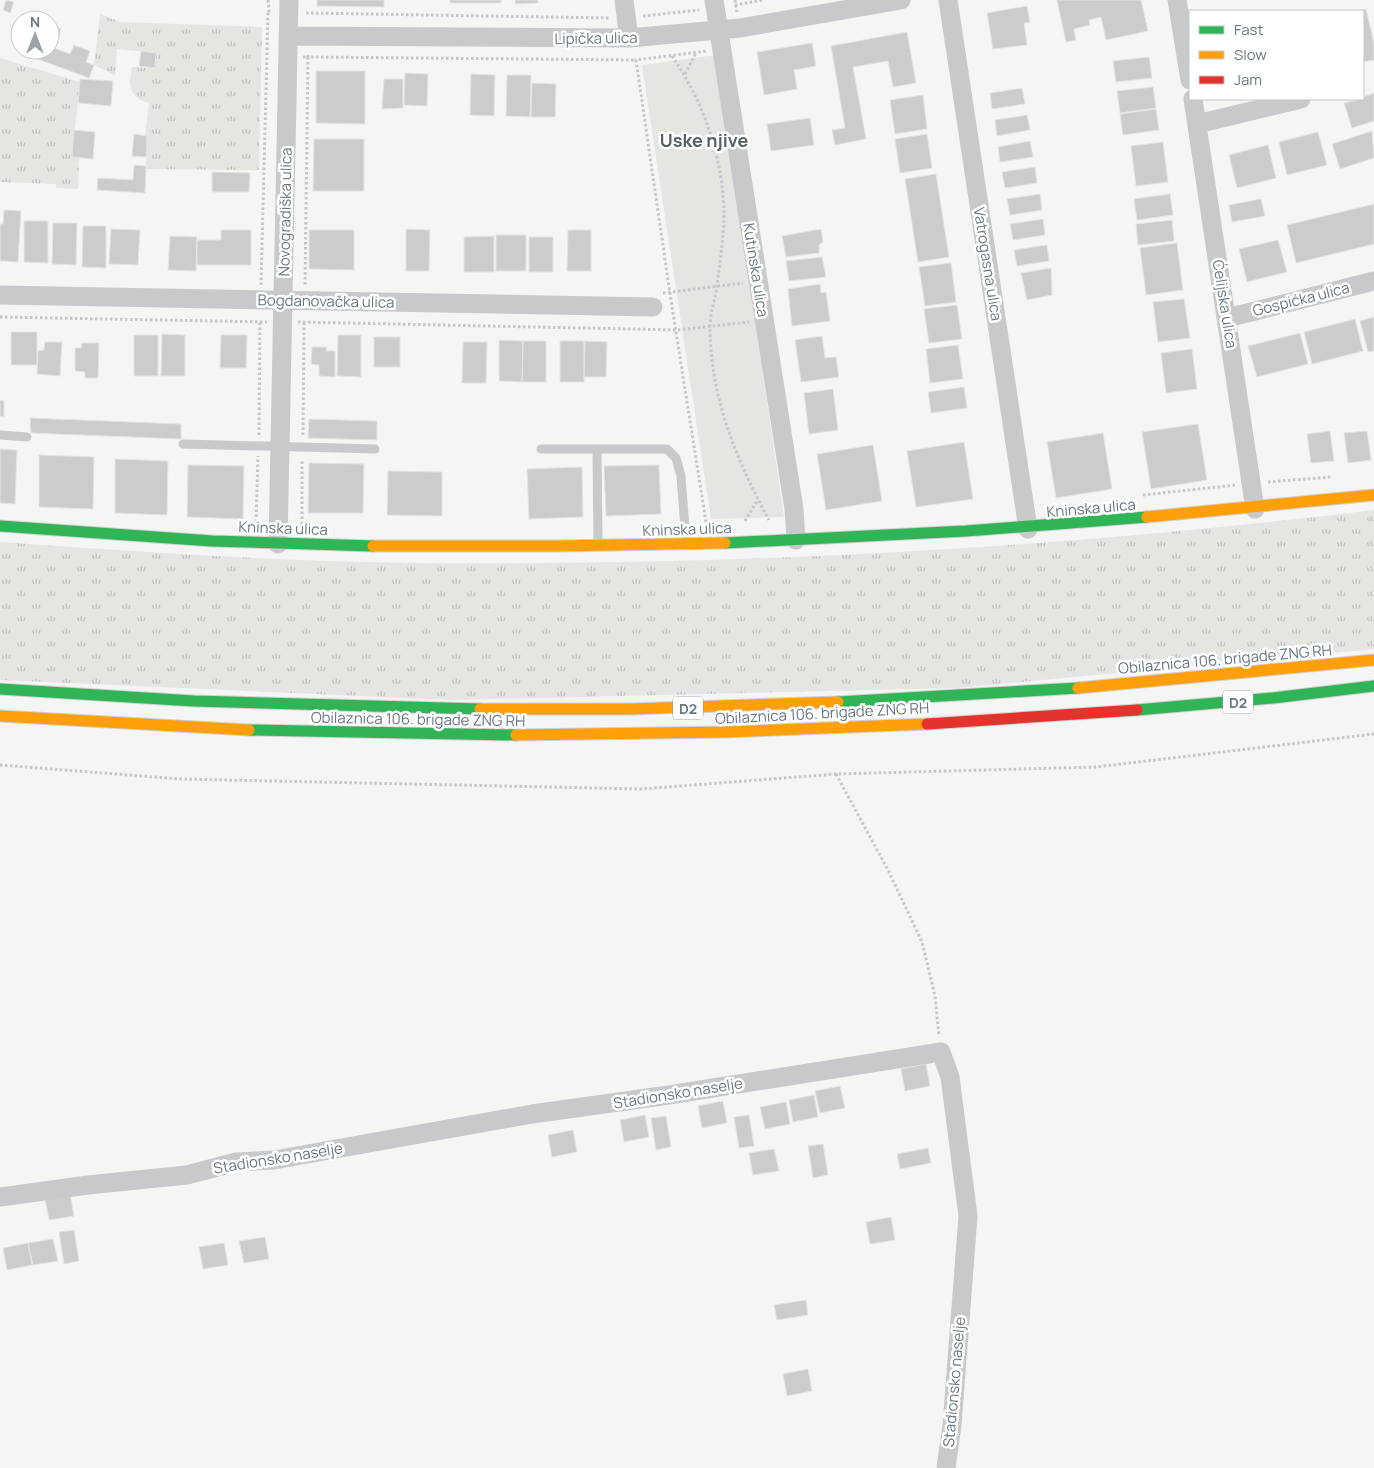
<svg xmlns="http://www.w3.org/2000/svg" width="1374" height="1468" font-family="Manrope,sans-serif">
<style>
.grass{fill:url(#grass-tufts)}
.green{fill:#e4e6e1}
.building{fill:#cbcdcd;stroke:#e4e4e4}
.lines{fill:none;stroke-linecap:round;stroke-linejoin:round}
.fast-casing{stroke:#d0d1d2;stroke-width:13}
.slow-casing{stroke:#d0d1d2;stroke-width:13}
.jam-casing{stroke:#d0d1d2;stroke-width:13}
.path{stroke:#c5c6c7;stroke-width:3;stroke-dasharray:2.5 2.5;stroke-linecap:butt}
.lane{stroke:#c7c9ca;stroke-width:9}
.street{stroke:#c7c9ca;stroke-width:19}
.fast{stroke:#30b455;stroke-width:11}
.slow{stroke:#ff9f0a;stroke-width:11}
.jam{stroke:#e5322d;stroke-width:11}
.labels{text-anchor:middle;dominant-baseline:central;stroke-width:5;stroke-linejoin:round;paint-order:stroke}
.shield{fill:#fff;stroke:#95a0a7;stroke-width:1}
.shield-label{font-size:14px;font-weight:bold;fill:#677881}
.street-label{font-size:15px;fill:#677881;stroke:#fff}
.quarter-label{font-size:18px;font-weight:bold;fill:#556067;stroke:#fff}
</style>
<defs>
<pattern id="grass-tufts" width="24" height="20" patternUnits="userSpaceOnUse" patternTransform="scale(1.25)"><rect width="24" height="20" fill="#e4e6e1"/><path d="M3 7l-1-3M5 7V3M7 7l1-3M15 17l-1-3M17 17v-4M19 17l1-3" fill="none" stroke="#bdbfbc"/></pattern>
</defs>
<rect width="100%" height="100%" fill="#f5f5f4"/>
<path class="grass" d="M 100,14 L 120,22 L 262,27 L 259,170 L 146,169 L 147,136 L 145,136 L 149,103 C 129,97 128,86 132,67 L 154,68 L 156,53 L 117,49 L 115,75 L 94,65 Z
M 0,58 L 80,82 L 72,157 L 79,158 L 78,189 L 56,188 L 56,184 L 0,182 Z
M 1374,510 L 1374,649 L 957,688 L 451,700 L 0,680 L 0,542 C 138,552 276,561 415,563 C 735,566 1056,549 1374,510 Z"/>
<path class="green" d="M 716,55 L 784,517 L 711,519 L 642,65 Z"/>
<path class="building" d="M 6,0 L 14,2 L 10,13 L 3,10 Z
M 317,0 L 384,0 L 384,7 L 317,6 Z
M 450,0 L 501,0 L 501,3 L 450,3 Z
M 515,0 L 538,0 L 538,3 L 515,4 Z
M 1057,0 L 1141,0 L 1148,31 L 1106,40 L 1101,17 L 1089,20 L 1090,25 L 1074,29 L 1076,40 L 1066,42 Z
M 1027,6 L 1030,22 L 1024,23 L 1027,45 L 993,49 L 987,13 Z
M 1366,9 L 1374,43 L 1374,60 L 1363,62 L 1363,11 L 1357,11 Z
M 50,25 L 61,29 L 54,48 L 70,54 L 74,45 L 90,51 L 86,62 L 94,65 L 89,78 L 24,54 L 25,50 L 50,50 Z
M 907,32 L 916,83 L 893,87 L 888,61 L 853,67 L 866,139 L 835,145 L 832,130 L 845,128 L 831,46 Z
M 812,43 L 816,66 L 794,70 L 797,89 L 764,95 L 757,52 Z
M 141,51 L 156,53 L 155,68 L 139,66 Z
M 1149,57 L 1152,78 L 1116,82 L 1113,61 Z
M 316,71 L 365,71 L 365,124 L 316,123 Z
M 405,73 L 428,74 L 427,106 L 404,105 Z
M 471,74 L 495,75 L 494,116 L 470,115 Z
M 507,75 L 531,75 L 530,117 L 506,116 Z
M 80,79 L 113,81 L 111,106 L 78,103 Z
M 384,79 L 403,79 L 403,108 L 382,109 Z
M 532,83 L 556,84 L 555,117 L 531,117 Z
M 1153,87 L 1156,108 L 1120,113 L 1117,91 Z
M 1022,88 L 1025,104 L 992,109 L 990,93 Z
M 1374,93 L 1374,121 L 1352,128 L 1344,103 L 1363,99 L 1363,97 Z
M 923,95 L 927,129 L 895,134 L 890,100 Z
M 1156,109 L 1159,130 L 1123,135 L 1120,114 Z
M 1027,115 L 1030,130 L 997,136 L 995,120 Z
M 810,118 L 814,145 L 771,151 L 767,124 Z
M 74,130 L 95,132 L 93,159 L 72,157 Z
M 1372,131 L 1374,158 L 1340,169 L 1332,144 Z
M 1318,132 L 1327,165 L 1287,175 L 1279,142 Z
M 134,134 L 147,136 L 146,157 L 132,156 Z
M 927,134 L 932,168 L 900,173 L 895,139 Z
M 314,139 L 364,139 L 364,191 L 313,191 Z
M 1030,141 L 1033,157 L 1000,162 L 998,147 Z
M 1163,142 L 1168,182 L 1136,186 L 1131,146 Z
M 1268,145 L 1276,178 L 1237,188 L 1229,155 Z
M 134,165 L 146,166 L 145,193 L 97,190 L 98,178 L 133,180 Z
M 1035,167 L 1037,183 L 1005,188 L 1002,172 Z
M 212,172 L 250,173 L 249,192 L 212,192 Z
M 936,174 L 949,257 L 918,262 L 905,179 Z
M 1040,194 L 1042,210 L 1010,215 L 1007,199 Z
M 1170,194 L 1173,215 L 1137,220 L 1134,199 Z
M 1261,199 L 1265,216 L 1232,222 L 1229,205 Z
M 1374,204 L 1374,244 L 1296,263 L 1287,225 Z
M 4,210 L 21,211 L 18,262 L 0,261 L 0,224 L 3,224 Z
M 1043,219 L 1045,235 L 1013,240 L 1010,224 Z
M 1172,220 L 1174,241 L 1138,245 L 1136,224 Z
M 24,221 L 48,221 L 48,263 L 24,262 Z
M 53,223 L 77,223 L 76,265 L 52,264 Z
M 83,226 L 106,226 L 106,268 L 82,267 Z
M 111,229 L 140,230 L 138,265 L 109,264 Z
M 406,229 L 430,230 L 429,271 L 406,271 Z
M 821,229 L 823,242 L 819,245 L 819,253 L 786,257 L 782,236 Z
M 221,230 L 251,230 L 251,265 L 197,265 L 197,240 L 221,240 Z
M 309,230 L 354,230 L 354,270 L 309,269 Z
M 568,230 L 591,230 L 591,271 L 567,271 Z
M 496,235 L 526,235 L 526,271 L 496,271 Z
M 170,236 L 197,237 L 196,271 L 168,270 Z
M 494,236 L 494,272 L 464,272 L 464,237 Z
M 529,237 L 553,237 L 553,272 L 529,272 Z
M 1278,240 L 1287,272 L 1247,282 L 1239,249 Z
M 1177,243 L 1183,290 L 1146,295 L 1140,248 Z
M 1047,245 L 1049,261 L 1017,266 L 1014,250 Z
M 822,257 L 826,277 L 789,281 L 786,261 Z
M 951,263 L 956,302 L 925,306 L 919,267 Z
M 1051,268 L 1052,295 L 1027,300 L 1021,273 Z
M 820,284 L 821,293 L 826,292 L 830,321 L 792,326 L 788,289 Z
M 1184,299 L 1190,338 L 1158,342 L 1153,302 Z
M 957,305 L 962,339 L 929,343 L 924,309 Z
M 1374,317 L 1374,351 L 1368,352 L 1360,321 Z
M 1355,319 L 1363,351 L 1312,364 L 1304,332 Z
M 11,332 L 37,332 L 37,365 L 11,365 Z
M 1300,333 L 1308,364 L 1257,377 L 1248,346 Z
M 162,334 L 185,335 L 185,376 L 161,376 Z
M 134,335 L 158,335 L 158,376 L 134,376 Z
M 221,335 L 247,335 L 246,368 L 220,368 Z
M 338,335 L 361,335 L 361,377 L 337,376 Z
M 822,336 L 825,358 L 836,357 L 839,377 L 801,382 L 795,340 Z
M 374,337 L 400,337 L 400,367 L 374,367 Z
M 499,340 L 523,341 L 522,382 L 499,381 Z
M 523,341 L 546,341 L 546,382 L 522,382 Z
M 560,341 L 584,341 L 584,382 L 560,382 Z
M 585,341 L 607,342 L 606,377 L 584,377 Z
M 45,342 L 62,342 L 60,376 L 37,374 L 38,351 L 44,350 Z
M 463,342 L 487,342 L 486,383 L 462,383 Z
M 82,343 L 99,343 L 98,378 L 85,378 L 85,372 L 75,371 L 75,348 L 81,348 Z
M 958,345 L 963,379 L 930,383 L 926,349 Z
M 312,347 L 327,347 L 326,351 L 335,351 L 335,377 L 319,376 L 319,365 L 311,364 Z
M 1192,349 L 1197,389 L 1166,393 L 1161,353 Z
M 964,387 L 967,408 L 931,413 L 928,392 Z
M 833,389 L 838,430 L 809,434 L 804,393 Z
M 0,400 L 4,401 L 4,417 L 0,416 Z
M 30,418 L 181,424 L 181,439 L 31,433 Z
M 309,419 L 377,421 L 377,440 L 308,438 Z
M 1198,424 L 1207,480 L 1151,489 L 1142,432 Z
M 1330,431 L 1334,461 L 1311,463 L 1307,434 Z
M 1367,431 L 1371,460 L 1348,463 L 1344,433 Z
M 1103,433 L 1112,489 L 1056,498 L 1047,442 Z
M 964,442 L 973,499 L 916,507 L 907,451 Z
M 873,445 L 882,501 L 826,510 L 817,454 Z
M 0,449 L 17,450 L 15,504 L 0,503 Z
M 39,455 L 94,457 L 93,509 L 39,507 Z
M 115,459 L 168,461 L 167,515 L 115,513 Z
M 309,463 L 364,464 L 363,513 L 308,513 Z
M 188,465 L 244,466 L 243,519 L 187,517 Z
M 659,465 L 661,514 L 606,516 L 604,466 Z
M 582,467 L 583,517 L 529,519 L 527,469 Z
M 388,471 L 442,472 L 442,516 L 387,515 Z
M 926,1064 L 930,1086 L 905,1091 L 901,1069 Z
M 840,1086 L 845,1108 L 820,1113 L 815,1091 Z
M 814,1095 L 818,1117 L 793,1122 L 789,1100 Z
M 723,1101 L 727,1123 L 702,1128 L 698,1106 Z
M 786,1102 L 790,1124 L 765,1129 L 760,1107 Z
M 645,1115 L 649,1137 L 624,1142 L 620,1120 Z
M 749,1115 L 754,1146 L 739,1148 L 734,1117 Z
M 666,1116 L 671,1147 L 656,1150 L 651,1118 Z
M 573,1130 L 577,1152 L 552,1157 L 548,1135 Z
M 823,1144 L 828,1175 L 813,1178 L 808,1146 Z
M 928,1148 L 931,1163 L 900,1169 L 897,1154 Z
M 774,1149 L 779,1171 L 753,1175 L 749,1153 Z
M 70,1194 L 74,1216 L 49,1220 L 45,1198 Z
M 891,1217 L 895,1240 L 870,1244 L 866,1222 Z
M 74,1230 L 79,1261 L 64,1264 L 59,1232 Z
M 265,1237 L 269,1259 L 244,1263 L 239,1241 Z
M 53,1239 L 58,1261 L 33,1265 L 28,1243 Z
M 28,1243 L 32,1265 L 7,1270 L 3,1248 Z
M 224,1243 L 228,1265 L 203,1269 L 199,1247 Z
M 806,1300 L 808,1315 L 777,1320 L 774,1305 Z
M 808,1369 L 812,1391 L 787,1396 L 783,1374 Z"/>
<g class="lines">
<g class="fast-casing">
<path id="fast" d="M 0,526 L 212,541 L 373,546
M 725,543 L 966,531 L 1147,517
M 0,689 L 194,701 L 480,709
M 838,702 L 1078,688
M 1137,710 L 1273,698 L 1374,686
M 249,730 L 516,735"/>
</g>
<g class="slow-casing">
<path id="slow" d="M 1147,517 L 1374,495
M 373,546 L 557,546 L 725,543
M 1078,688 L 1374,660
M 480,709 L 631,709 L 838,702
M 0,716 L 249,730
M 516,735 L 726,732 L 927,724"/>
</g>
<g class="jam-casing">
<path id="jam" d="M 927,724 L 1137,710"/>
</g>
<path class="path" d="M 268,0 L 269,13
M 735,0 L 737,12
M 735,5 L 763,0
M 306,13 L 609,18
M 643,16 L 699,10
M 308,55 L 308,57 L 636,60
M 672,56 C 703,101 723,157 724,213 C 724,236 720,261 717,285 C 716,298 710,312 710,326 C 710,397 736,459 769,520
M 303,57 L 308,57 L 305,285
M 685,74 L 696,53
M 261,285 L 268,13
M 663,293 L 743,283
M 0,317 L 267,322
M 298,322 L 677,330 L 749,322
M 259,435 L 260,321
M 303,435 L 304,322
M 1268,482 L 1331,477
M 1143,495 L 1236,485
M 745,521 L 758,499
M 256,522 L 258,456
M 706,522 L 670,294 L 636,60 L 707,51
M 302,524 L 302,459
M 0,765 L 180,779 L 641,789 L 836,774 L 1096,767 L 1374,734
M 836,774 L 889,872 L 922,942 L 935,996 L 939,1036"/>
<path class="lane" d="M 0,435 L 27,437
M 183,444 L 375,449
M 541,449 L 667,449 L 676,458 L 681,476 L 686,541
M 597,449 L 598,544"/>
<path class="street" d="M 624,0 L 629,38
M 714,0 L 794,509 L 796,540
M 948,0 L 1028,529
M 1177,0 L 1190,80
M 288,36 L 629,38 L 740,28 L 901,0
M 1193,99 L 1255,509
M 1197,124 L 1301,99
M 0,295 L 653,307
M 1227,318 L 1374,281
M 278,544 L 289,0
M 0,1197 L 88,1185 L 187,1175 L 236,1162 L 274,1160 L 532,1114 L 669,1095 L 941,1052 L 950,1077 L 968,1216 L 952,1425 L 946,1468"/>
<use href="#fast" class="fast"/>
<use href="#slow" class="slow"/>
<use href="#jam" class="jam"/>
</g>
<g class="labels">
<g class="shield">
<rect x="1223" y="690.5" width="30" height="23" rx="4"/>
<rect x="673" y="696.5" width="30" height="23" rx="4"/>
</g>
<g class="shield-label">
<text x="1238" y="702">D2</text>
<text x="688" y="708">D2</text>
</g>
<g class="street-label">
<text transform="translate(596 38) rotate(-1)">Lipička ulica</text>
<text transform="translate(285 212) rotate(-89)">Novogradiška ulica</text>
<text transform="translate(988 264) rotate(81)">Vatrogasna ulica</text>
<text transform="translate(756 270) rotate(81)">Kutinska ulica</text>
<text transform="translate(1301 299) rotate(-14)">Gospićka ulica</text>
<text transform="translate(326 301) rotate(1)">Bogdanovačka ulica</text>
<text transform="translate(1225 304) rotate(81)">Ćelijska ulica</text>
<text transform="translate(1091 508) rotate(-5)">Kninska ulica</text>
<text transform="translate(283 528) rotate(2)">Kninska ulica</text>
<text transform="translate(687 529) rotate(-2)">Kninska ulica</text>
<text transform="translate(1225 659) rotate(-5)">Obilaznica 106. brigade ZNG RH</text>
<text transform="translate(822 713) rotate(-3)">Obilaznica 106. brigade ZNG RH</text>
<text transform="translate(418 719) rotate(1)">Obilaznica 106. brigade ZNG RH</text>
<text transform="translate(678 1093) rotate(-9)">Stadionsko naselje</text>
<text transform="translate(278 1158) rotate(-9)">Stadionsko naselje</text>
<text transform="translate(954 1382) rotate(-85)">Stadionsko naselje</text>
</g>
<g class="quarter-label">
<text x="704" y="140">Uske njive</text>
</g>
</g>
<rect x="1189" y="10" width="175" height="90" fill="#ffffff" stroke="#c2c9cd"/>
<rect x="1199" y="26" width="25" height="8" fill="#30b455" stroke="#c2c9cd"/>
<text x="1234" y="35" font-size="15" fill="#677881">Fast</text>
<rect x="1199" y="51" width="25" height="8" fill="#ff9f0a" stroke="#c2c9cd"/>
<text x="1234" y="60" font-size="15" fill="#677881">Slow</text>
<rect x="1199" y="76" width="25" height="8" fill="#e5322d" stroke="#c2c9cd"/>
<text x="1234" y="85" font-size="15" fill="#677881">Jam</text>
<g transform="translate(35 35)"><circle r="24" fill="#ffffff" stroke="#c2c9cd"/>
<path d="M0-4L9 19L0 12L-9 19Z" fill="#99a4a9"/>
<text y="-8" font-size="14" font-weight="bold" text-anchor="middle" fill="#677881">N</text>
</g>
</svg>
